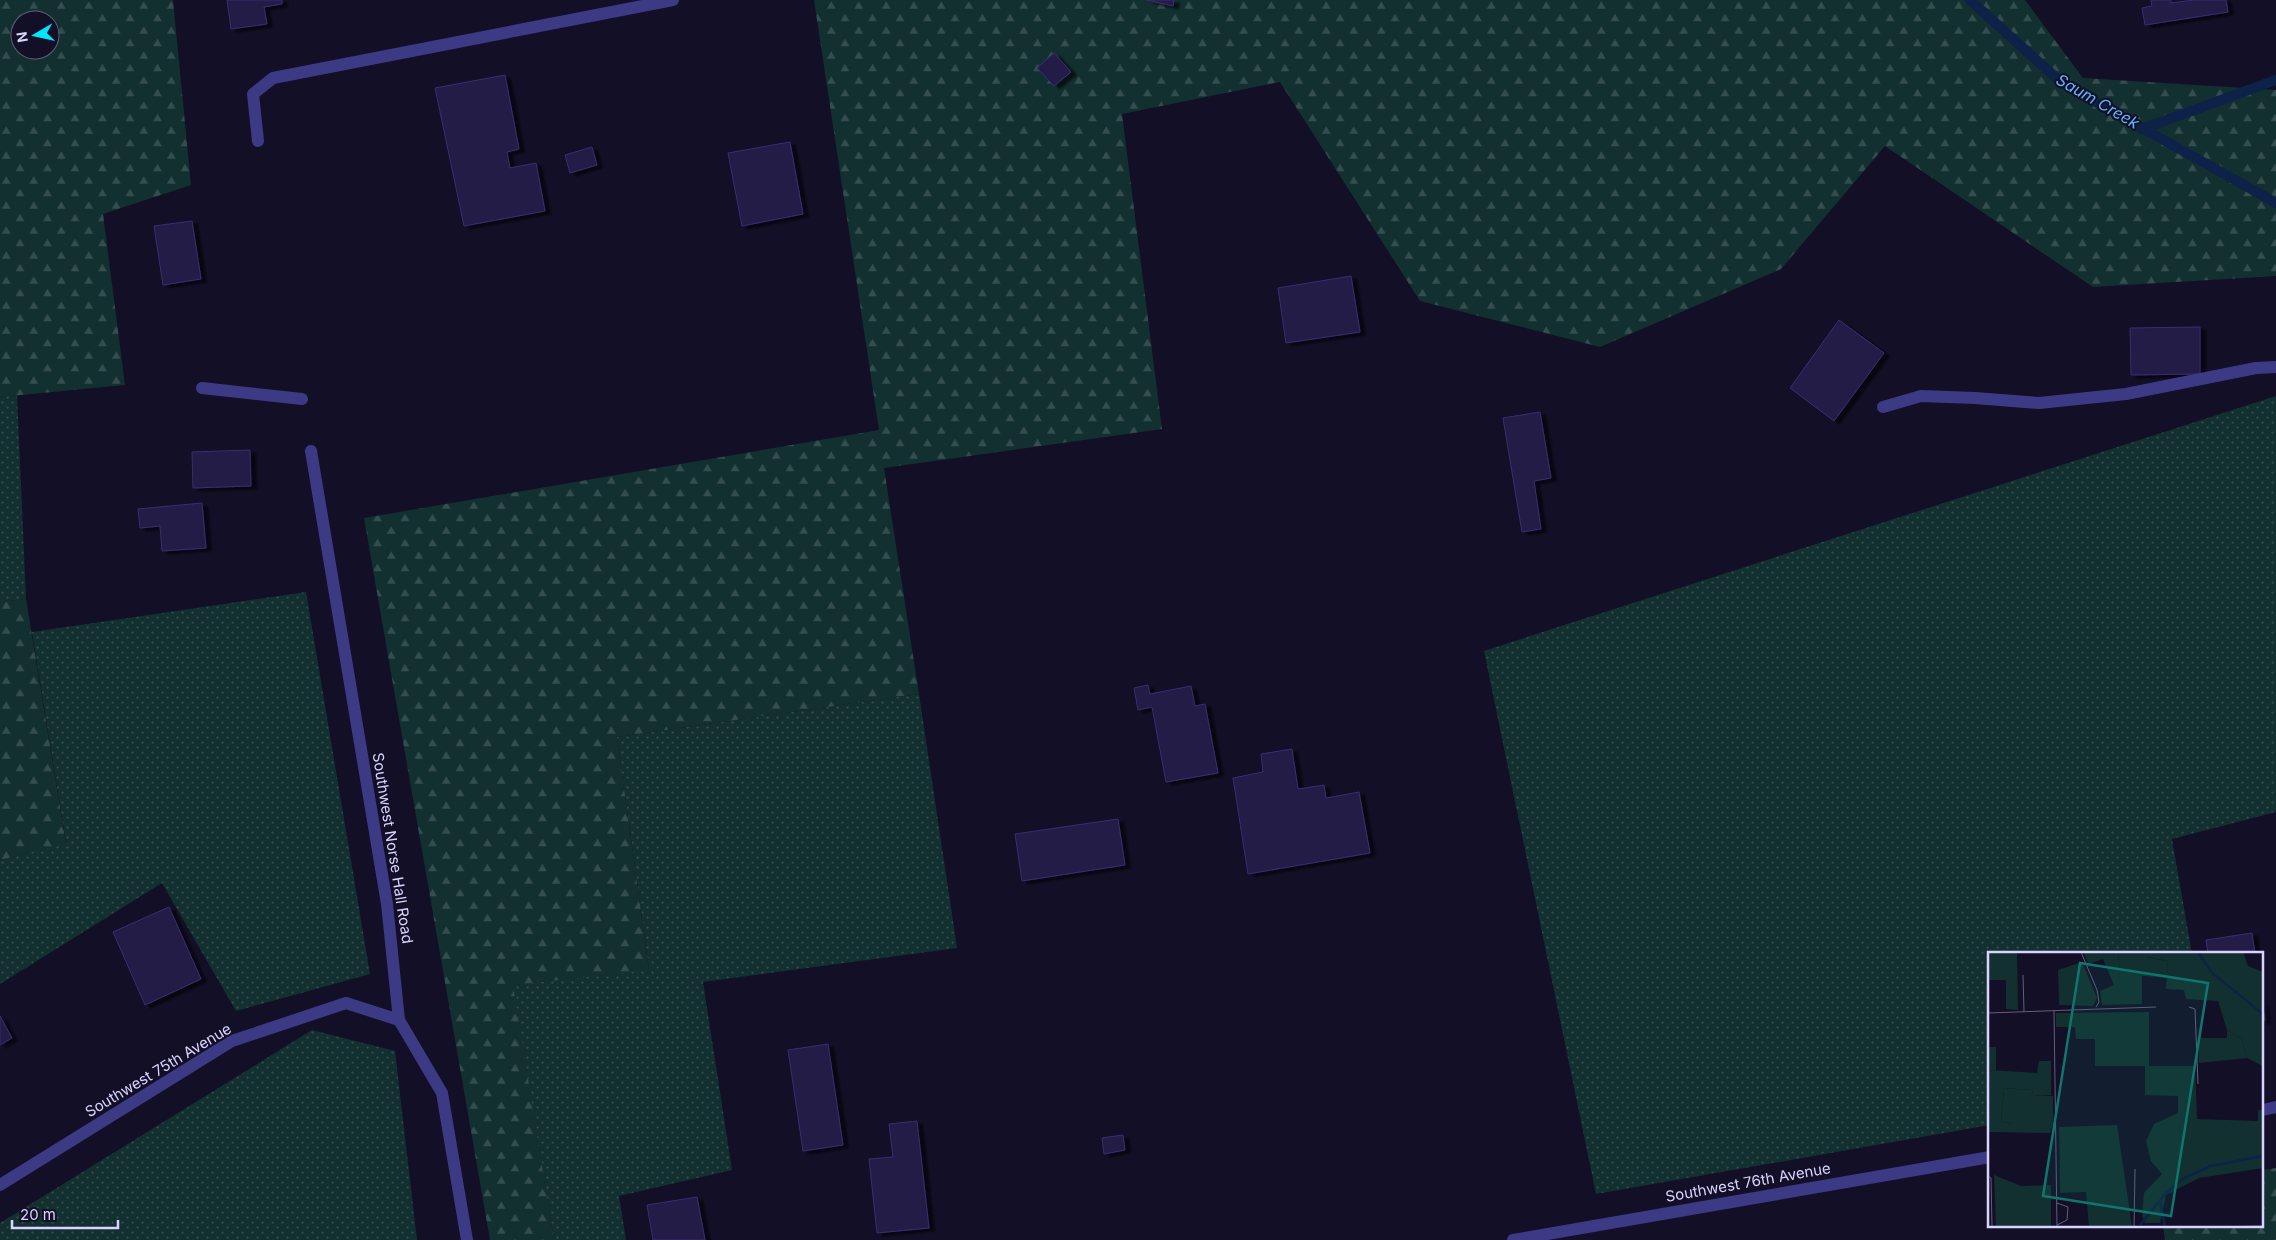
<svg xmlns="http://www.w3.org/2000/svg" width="2276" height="1240" font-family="Inter,sans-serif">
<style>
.grass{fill:url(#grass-dots)}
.forest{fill:url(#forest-firs);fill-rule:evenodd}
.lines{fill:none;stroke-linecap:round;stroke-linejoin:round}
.stream{stroke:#0c2248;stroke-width:10}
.building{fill:#241b47;stroke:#3b2d73;filter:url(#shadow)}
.minor{stroke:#3d3a85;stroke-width:12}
.labels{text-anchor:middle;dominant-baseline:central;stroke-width:4;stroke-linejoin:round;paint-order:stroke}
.street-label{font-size:15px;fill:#d9d4ff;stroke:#130f26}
.water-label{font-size:16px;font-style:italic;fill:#62b6ff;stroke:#130f26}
.inset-river{fill:none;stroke:#0c2248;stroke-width:2.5}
.inset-road{fill:none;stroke:#625e7d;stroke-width:1}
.view{fill:#0f766e;fill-opacity:0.15;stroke:#0f766e;stroke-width:2.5}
.inset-edge{fill:none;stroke:#d9d4ff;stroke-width:2.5}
</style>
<defs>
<pattern id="grass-dots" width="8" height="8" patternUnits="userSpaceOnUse" patternTransform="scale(1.25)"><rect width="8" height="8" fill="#12302f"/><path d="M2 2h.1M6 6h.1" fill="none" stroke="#344d4e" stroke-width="1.8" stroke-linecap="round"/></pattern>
<pattern id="forest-firs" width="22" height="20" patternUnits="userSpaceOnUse" patternTransform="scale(1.25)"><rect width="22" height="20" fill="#12302f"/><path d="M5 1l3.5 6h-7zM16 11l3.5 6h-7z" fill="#344d4e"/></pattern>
<filter id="shadow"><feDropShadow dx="5.5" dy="3" stdDeviation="1" flood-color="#0009"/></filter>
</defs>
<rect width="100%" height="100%" fill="#130f26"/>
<path class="grass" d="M 17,395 L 26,599 L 0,602 L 0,397 Z
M 2276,396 L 2276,812 L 2172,839 L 2192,954 L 1990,954 L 1990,1125 L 1596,1194 L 1484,651 Z
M 306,592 L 370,974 L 236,1011 L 162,883 L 0,984 L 0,860 L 66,843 L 32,632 Z
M 919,694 L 957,948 L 703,982 L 732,1170 L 619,1196 L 626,1240 L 554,1240 L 512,985 L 649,969 L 617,737 Z
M 312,1030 L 395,1051 L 417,1240 L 0,1240 L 0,1223 Z"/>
<path class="forest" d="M 0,0 L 173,0 L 191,185 L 103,214 L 125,385 L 0,397 ZM 20,20 L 50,20 L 50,50 L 20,50 Z
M 814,0 L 2025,0 L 2083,78 L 2276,90 L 2276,276 L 2093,287 L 1885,146 L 1781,269 L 1600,347 L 1420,301 L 1280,82 L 1122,114 L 1162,429 L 884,468 L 919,694 L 617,737 L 649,970 L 513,985 L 554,1240 L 490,1240 L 364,518 L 879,430 Z
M 26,599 L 66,844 L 0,860 L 0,602 Z
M 2276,1168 L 2276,1240 L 2165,1240 L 2163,1226 L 2262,1226 L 2262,1170 Z"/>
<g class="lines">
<path class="stream" d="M 1970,0 L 2062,83 L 2276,203
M 2142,129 L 2276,80"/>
</g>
<path class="building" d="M 227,0 L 282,0 L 282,4 L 264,7 L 267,24 L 231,29 Z
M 1147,0 L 1174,0 L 1173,6 Z
M 2151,0 L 2171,0 L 2171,3 L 2194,0 L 2226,0 L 2228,12 L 2145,25 L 2142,8 L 2152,6 Z
M 1054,53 L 1071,72 L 1054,86 L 1037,68 Z
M 505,75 L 519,149 L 507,152 L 510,168 L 536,163 L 545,211 L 464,226 L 435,88 Z
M 790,142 L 803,214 L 742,226 L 728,153 Z
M 592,147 L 597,165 L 570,173 L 565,155 Z
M 192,221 L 201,279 L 163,285 L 154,226 Z
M 1351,276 L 1360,332 L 1286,343 L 1278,288 Z
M 1839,320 L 1884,353 L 1834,421 L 1790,388 Z
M 2200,327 L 2200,374 L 2131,375 L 2130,328 Z
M 1540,412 L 1551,478 L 1534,481 L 1541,529 L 1522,532 L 1503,418 Z
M 250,450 L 251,486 L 193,488 L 192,452 Z
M 202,503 L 206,548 L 162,551 L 160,526 L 140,528 L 138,509 Z
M 1148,685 L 1150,694 L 1191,686 L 1195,706 L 1205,704 L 1218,773 L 1166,782 L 1152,707 L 1138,710 L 1134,688 Z
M 1292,749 L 1298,789 L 1324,785 L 1326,798 L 1359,792 L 1370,853 L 1248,874 L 1233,778 L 1263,772 L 1261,754 Z
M 1118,819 L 1125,865 L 1022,881 L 1015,834 Z
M 169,907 L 201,979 L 145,1005 L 113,932 Z
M 2252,933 L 2255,954 L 2208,954 L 2206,940 Z
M 2262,1002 L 2265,1020 L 2262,1021 Z
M 0,1016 L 12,1038 L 0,1045 Z
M 828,1044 L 843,1145 L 803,1151 L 788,1050 Z
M 917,1121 L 929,1228 L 877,1233 L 869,1159 L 893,1157 L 889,1124 Z
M 1123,1135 L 1125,1150 L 1104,1154 L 1102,1138 Z
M 697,1197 L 705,1240 L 653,1240 L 647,1205 Z"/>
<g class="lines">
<path class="minor" d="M 258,141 L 253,94 L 273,78 L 673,0
M 202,388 L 302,399
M 1883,407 L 1921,396 L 1975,398 L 2039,403 L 2126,394 L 2256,368 L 2276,367
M 311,451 L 387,904 L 399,1020 L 442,1093 L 467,1240
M 2262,1110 L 2276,1107
M 0,1185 L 232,1041 L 346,1003 L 399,1020
M 1513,1240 L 1990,1157"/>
</g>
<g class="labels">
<g class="street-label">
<text transform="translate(393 848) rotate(81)">Southwest Norse Hall Road</text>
<text transform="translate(158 1070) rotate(-31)">Southwest 75th Avenue</text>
<text transform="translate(1748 1182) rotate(-10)">Southwest 76th Avenue</text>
</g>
<g class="water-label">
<text transform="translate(2098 101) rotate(30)">Saum Creek</text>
</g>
</g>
<g transform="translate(1988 952)">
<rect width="275" height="275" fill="#130f26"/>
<path d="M 0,0 L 29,0 L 30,58 L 18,57 L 18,28 L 0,28 ZM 95,0 L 130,0 L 132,24 L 154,24 L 154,52 L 114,53 L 112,39 L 126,33 L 115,7 L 101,12 ZM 158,5 L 180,9 L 179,26 L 158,24 ZM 94,10 L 109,46 L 105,54 L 71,53 L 70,18 ZM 68,61 L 76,61 L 77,67 L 110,67 L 134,82 L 134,114 L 107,114 L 107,87 L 88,87 L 87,75 L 68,75 ZM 239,78 L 254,87 L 259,106 L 211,111 L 211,86 L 239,86 ZM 0,95 L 8,95 L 8,118 L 1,118 L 0,132 ZM 16,136 L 44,138 L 45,143 L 65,144 L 65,172 L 24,172 L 13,169 ZM 129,173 L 144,274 L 101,275 L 98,240 L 72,241 L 71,175 Z" fill="#12302f"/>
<path d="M 130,0 L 255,0 L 260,14 L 275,20 L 275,114 L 259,106 L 254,87 L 239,78 L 230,49 L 198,47 L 196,38 L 178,37 L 180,9 L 159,5 L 158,24 L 132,24 ZM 161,60 L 161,114 L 207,114 L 209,167 L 270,169 L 270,158 L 275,158 L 275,216 L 211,226 L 178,243 L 172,271 L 157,271 L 154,263 L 156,241 L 174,222 L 163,209 L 158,189 L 166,172 L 190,161 L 190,144 L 157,143 L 157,114 L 134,114 L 134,82 L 110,82 L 110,67 L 76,67 L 76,61 ZM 51,109 L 63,109 L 63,143 L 45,143 L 44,138 L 16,136 L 13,169 L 24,172 L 65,172 L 62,181 L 0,180 L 1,118 L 49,121 ZM 6,223 L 33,234 L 63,233 L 63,274 L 8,274 Z" fill="#12302f"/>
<path class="inset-river" d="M 210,0 L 224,21 L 275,62M 172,249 L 177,275M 152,273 L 178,241 L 196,226 L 223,214 L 275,204"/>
<path class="inset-road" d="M 93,0 L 109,38 L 111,50 L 108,55M 35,23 L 36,60M 201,55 L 207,57 L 210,132M 66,59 L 69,275M 0,61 L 168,55M 0,224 L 3,226 L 4,275M 69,251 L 80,255 L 79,268 L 69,273M 146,275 L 147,217M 223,275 L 275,274"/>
<path class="view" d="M 92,11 L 220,31 L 183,264 L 55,244 Z"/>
<rect width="275" height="275" class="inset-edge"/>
</g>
<g transform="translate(35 35) rotate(261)"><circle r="24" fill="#130f26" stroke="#625e7d"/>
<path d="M0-4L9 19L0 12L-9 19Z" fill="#00e5ff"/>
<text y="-8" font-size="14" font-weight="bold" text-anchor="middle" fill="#d9d4ff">N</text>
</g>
<path d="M12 1220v8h106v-8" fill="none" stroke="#d9d4ff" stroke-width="2.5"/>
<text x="20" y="1220" font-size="15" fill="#d9d4ff" stroke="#130f26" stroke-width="4" paint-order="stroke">20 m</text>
</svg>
